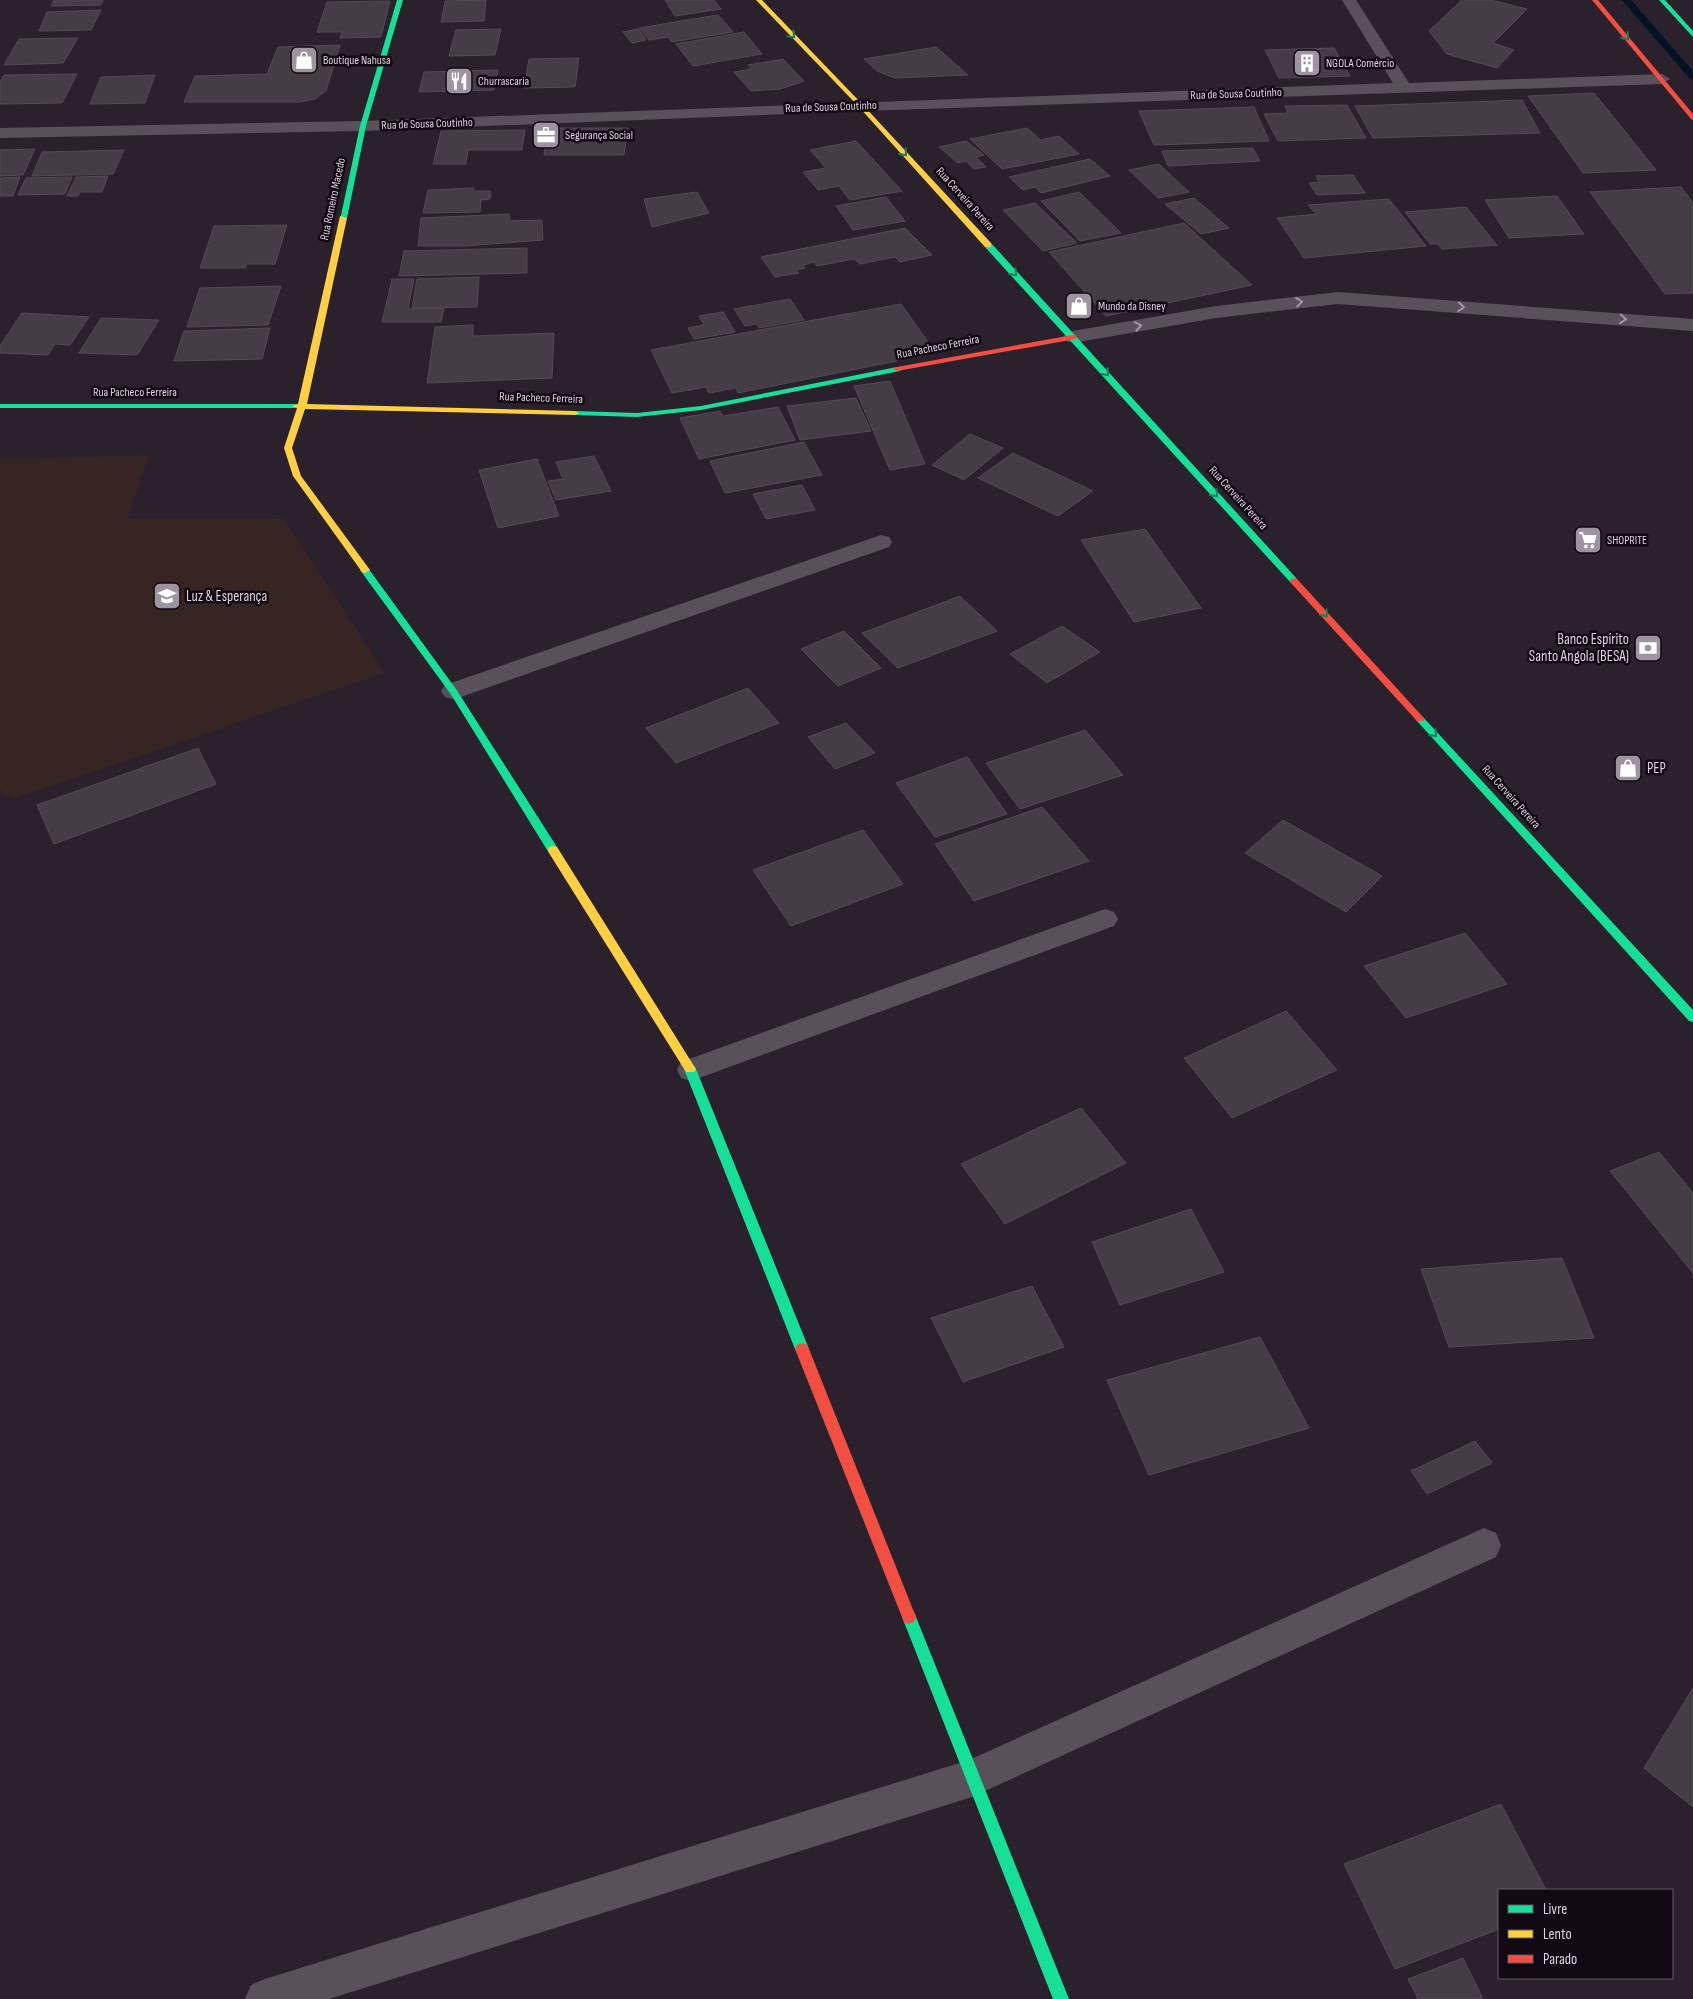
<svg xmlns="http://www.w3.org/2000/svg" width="1693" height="1999" font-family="'Sofia Sans Condensed',sans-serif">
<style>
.education{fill:#362522}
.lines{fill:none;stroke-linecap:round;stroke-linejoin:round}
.stream{fill:#041323;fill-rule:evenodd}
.building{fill:#453d46;stroke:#534b53}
.street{fill:#59515a;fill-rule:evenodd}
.fast{fill:#16e098;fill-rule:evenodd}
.slow{fill:#ffcf43;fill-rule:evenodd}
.jam{fill:#f24e42;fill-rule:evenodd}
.oneway{stroke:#14805c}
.oneway2{stroke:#a197a3}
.labels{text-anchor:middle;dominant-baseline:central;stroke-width:5;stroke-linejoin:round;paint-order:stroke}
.far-poi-label{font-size:12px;fill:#dcd1de;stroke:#110a12;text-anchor:start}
.far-street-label{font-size:12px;fill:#dcd1de;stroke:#110a12}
.poi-label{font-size:15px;fill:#dcd1de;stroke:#110a12;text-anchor:start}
</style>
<rect width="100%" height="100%" fill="#2a212c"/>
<path class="education" d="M 149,455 L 128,518 L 284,519 L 385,673 L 13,799 L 0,790 L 0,459 Z"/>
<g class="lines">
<path class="stream" d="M 1622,0 L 1631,0 L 1693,71 L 1693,80 L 1690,79 Z"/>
</g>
<path class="building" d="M 54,0 L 103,0 L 101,5 L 51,6 Z
M 486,0 L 484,21 L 441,22 L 445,1 Z
M 665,0 L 714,0 L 721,9 L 675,16 Z
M 1462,0 L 1490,0 L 1527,9 L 1493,43 L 1514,50 L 1497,68 L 1447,54 L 1429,31 Z
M 390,1 L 381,37 L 340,38 L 342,32 L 317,32 L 327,2 Z
M 101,10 L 91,30 L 39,31 L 47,12 Z
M 718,15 L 733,32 L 672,42 L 668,37 L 649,40 L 639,28 Z
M 501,29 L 495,55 L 449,56 L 456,30 Z
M 638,29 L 646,40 L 632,43 L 623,32 Z
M 744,32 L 762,54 L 693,66 L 676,44 Z
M 78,38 L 63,63 L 4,65 L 19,39 Z
M 340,45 L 326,91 L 315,99 L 300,102 L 184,102 L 195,76 L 267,74 L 278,47 Z
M 936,47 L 968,75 L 895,78 L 877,71 L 864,59 Z
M 1334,48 L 1350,76 L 1279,78 L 1265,50 Z
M 579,58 L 575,87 L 524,88 L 529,59 Z
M 783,59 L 804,81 L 780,89 L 751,91 L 734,72 L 752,69 L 748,65 Z
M 498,70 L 494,90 L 419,92 L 424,72 Z
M 77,74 L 62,103 L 0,104 L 0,82 L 4,75 Z
M 155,75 L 145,103 L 90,104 L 101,77 Z
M 1594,93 L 1656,170 L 1583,173 L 1528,96 Z
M 1522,100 L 1540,133 L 1373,138 L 1355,106 Z
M 1347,105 L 1366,138 L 1278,141 L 1264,114 L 1288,113 L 1285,106 Z
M 1254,107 L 1269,141 L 1154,145 L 1139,111 Z
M 548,128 L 628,128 L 624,155 L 544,155 Z
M 1027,128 L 1041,140 L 1059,136 L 1079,154 L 1002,169 L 970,139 Z
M 525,130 L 522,150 L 468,150 L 466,164 L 433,164 L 441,131 Z
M 856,141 L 902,191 L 850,200 L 839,186 L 818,190 L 803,172 L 826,168 L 810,150 Z
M 966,141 L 984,155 L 976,157 L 986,167 L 974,169 L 966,161 L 958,163 L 939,147 Z
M 1253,148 L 1260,161 L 1168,166 L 1162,151 Z
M 35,149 L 23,175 L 0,176 L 0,150 Z
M 124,150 L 113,174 L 32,176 L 42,152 Z
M 1090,159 L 1110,176 L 1041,193 L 1035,187 L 1023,190 L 1009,177 Z
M 1159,164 L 1189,192 L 1158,198 L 1129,170 Z
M 1353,175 L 1365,193 L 1317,195 L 1309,183 L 1319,182 L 1316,176 Z
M 108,176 L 102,192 L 80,192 L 78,196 L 67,196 L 76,177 Z
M 20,177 L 13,196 L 0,196 L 0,178 Z
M 72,177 L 65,194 L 18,195 L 26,178 Z
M 1681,187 L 1693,203 L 1693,293 L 1665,294 L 1590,192 Z
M 474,188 L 473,191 L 491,191 L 490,199 L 481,200 L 480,212 L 423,213 L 428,190 Z
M 697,192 L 709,213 L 652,227 L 644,199 Z
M 1079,192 L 1121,233 L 1080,241 L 1041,201 Z
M 1557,196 L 1584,234 L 1509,238 L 1485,200 Z
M 886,197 L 905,221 L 853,230 L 836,206 Z
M 1194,198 L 1229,228 L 1201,234 L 1165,204 Z
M 1389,199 L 1426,246 L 1304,258 L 1277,218 L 1316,214 L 1308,205 Z
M 1035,203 L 1077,243 L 1043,251 L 1003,210 Z
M 1466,207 L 1497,245 L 1442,249 L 1438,244 L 1430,244 L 1405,212 Z
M 509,214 L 510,221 L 542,220 L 543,240 L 465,246 L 418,246 L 421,218 Z
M 1184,223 L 1252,285 L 1106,316 L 1049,252 Z
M 287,225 L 275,264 L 246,264 L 246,268 L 200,268 L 214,226 Z
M 905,228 L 932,255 L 900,262 L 895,257 L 860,264 L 854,259 L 817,266 L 814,262 L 803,265 L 805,268 L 796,270 L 799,273 L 775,277 L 761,257 Z
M 527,248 L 527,273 L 399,276 L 404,251 Z
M 479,277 L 477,307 L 412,308 L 417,279 Z
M 392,279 L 414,279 L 408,309 L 444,308 L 441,322 L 382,322 Z
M 281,286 L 268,325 L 187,327 L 200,288 Z
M 790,299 L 804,320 L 759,328 L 757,324 L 745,326 L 734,309 Z
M 901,304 L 936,353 L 738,393 L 736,388 L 709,393 L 706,387 L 672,393 L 651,350 Z
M 723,312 L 735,332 L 694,339 L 688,328 L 704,325 L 699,316 Z
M 22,313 L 89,317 L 70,345 L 55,344 L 48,355 L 0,353 L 0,346 Z
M 101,318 L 159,320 L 137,355 L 79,353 Z
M 473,325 L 473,336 L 554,333 L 552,378 L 427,383 L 435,327 Z
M 270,328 L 262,359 L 174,361 L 184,331 Z
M 890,381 L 925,464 L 890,470 L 854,386 Z
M 856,398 L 871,431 L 800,440 L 787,406 Z
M 778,407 L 795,440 L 699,459 L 680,418 L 720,411 L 723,416 Z
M 970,434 L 1003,448 L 964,480 L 932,465 Z
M 804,442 L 822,475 L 725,493 L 710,461 Z
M 1013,453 L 1093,491 L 1058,516 L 978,478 Z
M 594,456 L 611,491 L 556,500 L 548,481 L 563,479 L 556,462 Z
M 537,459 L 559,516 L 498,528 L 479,470 Z
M 802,485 L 815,510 L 766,519 L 753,494 Z
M 1145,529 L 1201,608 L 1134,622 L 1081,540 Z
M 960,596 L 997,631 L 898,668 L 862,633 Z
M 1062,626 L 1100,652 L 1047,683 L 1010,654 Z
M 844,631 L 881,668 L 838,686 L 801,649 Z
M 748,688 L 779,723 L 676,763 L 646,728 Z
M 846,723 L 875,753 L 835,769 L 808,737 Z
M 1085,730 L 1123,775 L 1020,809 L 986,763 Z
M 198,748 L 216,784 L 54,844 L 37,805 Z
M 967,757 L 1007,814 L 935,837 L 896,783 Z
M 1042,807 L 1089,861 L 974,901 L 935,844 Z
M 1283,820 L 1382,876 L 1346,912 L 1245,853 Z
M 863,830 L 903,884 L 791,926 L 753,870 Z
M 1465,933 L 1507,984 L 1406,1018 L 1364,966 Z
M 1286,1011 L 1337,1070 L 1232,1118 L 1184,1058 Z
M 1081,1108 L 1126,1163 L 1005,1224 L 961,1164 Z
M 1659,1152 L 1693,1193 L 1693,1273 L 1610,1171 Z
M 1191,1209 L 1224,1272 L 1120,1305 L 1092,1242 Z
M 1562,1258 L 1594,1338 L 1449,1347 L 1421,1269 Z
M 1032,1286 L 1064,1347 L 963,1382 L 931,1318 Z
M 1260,1337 L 1309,1428 L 1149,1475 L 1107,1380 Z
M 1475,1441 L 1492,1463 L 1427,1494 L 1411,1471 Z
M 1693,1688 L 1693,1807 L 1644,1768 Z
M 1501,1804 L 1546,1890 L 1499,1890 L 1499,1929 L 1395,1969 L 1344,1864 Z
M 1463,1958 L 1483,1999 L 1418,1999 L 1408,1979 Z"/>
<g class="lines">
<path class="street" d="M 1342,0 L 1356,0 L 1409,83 L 1662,74 L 1670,79 L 1662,84 L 861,111 L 363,131 L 0,138 L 0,128 L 363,121 L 1393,83 Z
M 1338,292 L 1693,319 L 1693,331 L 1338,304 L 1216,318 L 1073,343 L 1066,341 L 1063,337 L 1066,333 L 1073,331 L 1216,306 Z
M 881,535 L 889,537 L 892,542 L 889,547 L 461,697 L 453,699 L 445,697 L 441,691 L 445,685 Z
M 1105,909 L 1114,912 L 1118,919 L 1114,926 L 691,1081 L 681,1078 L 677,1070 L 681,1062 Z
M 1484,1528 L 1496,1533 L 1501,1545 L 1496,1557 L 972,1797 L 329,1999 L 245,1999 L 251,1985 L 265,1979 L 969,1760 Z"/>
<path class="fast" d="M 397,0 L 403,0 L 366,126 L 347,218 L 340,220 L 360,126 Z
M 1659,0 L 1665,0 L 1693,31 L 1693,37 Z
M 985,243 L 991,243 L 1297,579 L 1297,583 L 1291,583 L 985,247 Z
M 897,367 L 901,369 L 900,371 L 701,410 L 637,417 L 575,415 L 571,413 L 575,411 L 637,413 L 701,406 Z
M 0,404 L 296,404 L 300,406 L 296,408 L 0,408 Z
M 365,567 L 368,568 L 456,689 L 557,847 L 558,850 L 557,853 L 549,853 L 450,693 L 360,570 Z
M 1420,716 L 1423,717 L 1693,1010 L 1693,1022 L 1689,1021 L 1417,721 L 1415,719 L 1417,717 Z
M 690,1064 L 694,1066 L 696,1069 L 809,1349 L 807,1353 L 802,1355 L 797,1353 L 795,1349 L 684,1069 L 686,1066 Z
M 909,1610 L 914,1612 L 916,1617 L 1069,1999 L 1053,1999 L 902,1617 L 904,1612 Z"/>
<path class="slow" d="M 756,0 L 762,0 L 863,105 L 991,243 L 991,247 L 985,247 L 859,107 Z
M 340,216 L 347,218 L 307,404 L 575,411 L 579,413 L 575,415 L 305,409 L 292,448 L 301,476 L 370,570 L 365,573 L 362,572 L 293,476 L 284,448 L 297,408 L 292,406 L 298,404 Z
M 553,846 L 557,847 L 694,1066 L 696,1069 L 694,1072 L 686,1072 L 549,853 L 548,850 L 549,847 Z"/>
<path class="jam" d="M 1592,0 L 1598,0 L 1693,114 L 1693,120 L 1691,119 Z
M 1073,335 L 1076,335 L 1076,339 L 897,371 L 893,369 L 897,367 Z
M 1294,578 L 1297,579 L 1423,717 L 1425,719 L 1423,721 L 1417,721 L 1291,583 L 1289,581 Z
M 802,1343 L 807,1345 L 809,1349 L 916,1617 L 914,1622 L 909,1624 L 904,1622 L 902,1617 L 795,1349 L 797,1345 Z"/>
</g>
<defs><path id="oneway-chevron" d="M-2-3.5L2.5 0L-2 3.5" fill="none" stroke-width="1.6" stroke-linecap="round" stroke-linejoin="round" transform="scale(1.25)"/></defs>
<g class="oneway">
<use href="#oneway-chevron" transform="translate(792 35) rotate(46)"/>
<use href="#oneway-chevron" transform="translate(1626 37) rotate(50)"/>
<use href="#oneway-chevron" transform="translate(904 153) rotate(48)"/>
<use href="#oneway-chevron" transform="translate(1014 273) rotate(48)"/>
<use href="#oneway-chevron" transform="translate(1106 373) rotate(48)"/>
<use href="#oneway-chevron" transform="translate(1215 494) rotate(48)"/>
<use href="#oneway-chevron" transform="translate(1325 614) rotate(48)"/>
<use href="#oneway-chevron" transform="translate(1434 734) rotate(48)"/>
</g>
<g class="oneway2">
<use href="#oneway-chevron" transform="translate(1299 302) rotate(-7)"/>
<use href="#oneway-chevron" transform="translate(1461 307) rotate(4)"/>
<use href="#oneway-chevron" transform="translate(1623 319) rotate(4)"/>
<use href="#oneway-chevron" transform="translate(1138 326) rotate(-10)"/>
</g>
<defs>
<g id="shop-square" transform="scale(1.4375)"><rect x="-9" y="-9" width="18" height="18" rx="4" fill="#9e93a0" stroke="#110a12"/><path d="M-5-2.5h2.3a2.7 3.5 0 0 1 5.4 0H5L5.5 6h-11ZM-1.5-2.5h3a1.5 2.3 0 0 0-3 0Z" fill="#fff"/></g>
<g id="building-square" transform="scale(1.4375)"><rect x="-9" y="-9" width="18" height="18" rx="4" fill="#9e93a0" stroke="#110a12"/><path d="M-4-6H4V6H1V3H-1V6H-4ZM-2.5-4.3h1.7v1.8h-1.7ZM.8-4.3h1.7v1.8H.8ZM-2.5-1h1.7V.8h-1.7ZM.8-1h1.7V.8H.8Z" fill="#fff"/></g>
<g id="restaurant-square" transform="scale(1.4375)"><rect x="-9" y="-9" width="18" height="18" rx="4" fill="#9e93a0" stroke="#110a12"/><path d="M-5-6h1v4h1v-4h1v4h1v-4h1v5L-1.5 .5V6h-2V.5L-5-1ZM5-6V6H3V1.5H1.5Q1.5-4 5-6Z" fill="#fff"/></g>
<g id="office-square" transform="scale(1.4375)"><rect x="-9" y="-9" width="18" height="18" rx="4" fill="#9e93a0" stroke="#110a12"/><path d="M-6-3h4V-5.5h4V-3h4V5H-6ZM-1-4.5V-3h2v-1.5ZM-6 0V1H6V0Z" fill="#fff"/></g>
<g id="supermarket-square" transform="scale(1.4375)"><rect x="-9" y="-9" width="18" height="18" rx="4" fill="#9e93a0" stroke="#110a12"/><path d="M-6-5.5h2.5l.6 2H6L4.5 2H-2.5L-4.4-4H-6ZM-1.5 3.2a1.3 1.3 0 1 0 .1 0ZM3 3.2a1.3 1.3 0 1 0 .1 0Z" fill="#fff"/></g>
<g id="school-square" transform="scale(1.4375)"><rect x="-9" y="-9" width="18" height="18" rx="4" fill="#9e93a0" stroke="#110a12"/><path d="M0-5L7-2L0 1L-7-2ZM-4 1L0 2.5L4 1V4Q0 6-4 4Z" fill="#fff"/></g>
<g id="bank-square" transform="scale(1.4375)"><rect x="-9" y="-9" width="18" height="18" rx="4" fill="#9e93a0" stroke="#110a12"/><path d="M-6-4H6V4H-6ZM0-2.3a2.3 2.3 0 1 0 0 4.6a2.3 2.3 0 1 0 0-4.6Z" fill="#fff"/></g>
</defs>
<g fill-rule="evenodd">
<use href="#shop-square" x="304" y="60"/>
<use href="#building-square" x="1307" y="63"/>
<use href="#restaurant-square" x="459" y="81"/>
<use href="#office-square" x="546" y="135"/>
<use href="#shop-square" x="1079" y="306"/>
<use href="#supermarket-square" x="1588" y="540"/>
<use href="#school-square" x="167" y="596"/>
<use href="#bank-square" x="1648" y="648"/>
<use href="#shop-square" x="1628" y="768"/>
</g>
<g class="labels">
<g class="far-poi-label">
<text x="323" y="60">Boutique Nahusa</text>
<text x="1326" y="63">NGOLA Comércio</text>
<text x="478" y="81">Churrascaria</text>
<text x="565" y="135">Segurança Social</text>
<text x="1098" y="306">Mundo da Disney</text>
<text x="1607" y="540">SHOPRITE</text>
</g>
<g class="far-street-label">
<text transform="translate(1236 94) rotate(-2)">Rua de Sousa Coutinho</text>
<text transform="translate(831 107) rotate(-2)">Rua de Sousa Coutinho</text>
<text transform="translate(427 124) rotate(-2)">Rua de Sousa Coutinho</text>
<text transform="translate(333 199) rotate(-78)">Rua Romeiro Macedo</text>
<text transform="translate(965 199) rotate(48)">Rua Cerveira Pereira</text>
<text transform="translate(938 347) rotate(-11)">Rua Pacheco Ferreira</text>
<text x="135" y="392">Rua Pacheco Ferreira</text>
<text transform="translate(541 398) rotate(2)">Rua Pacheco Ferreira</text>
<text transform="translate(1238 498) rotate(48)">Rua Cerveira Pereira</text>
<text transform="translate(1511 797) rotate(48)">Rua Cerveira Pereira</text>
</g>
<g class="poi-label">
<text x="186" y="596">Luz &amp; Esperança</text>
<text x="1629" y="639" text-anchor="end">Banco Espírito<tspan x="1629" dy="17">Santo Angola (BESA)</tspan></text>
<text x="1647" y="768">PEP</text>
</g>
</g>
<rect x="1498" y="1889" width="175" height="90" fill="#110a12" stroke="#625a64"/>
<rect x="1508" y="1905" width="25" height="8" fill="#16e098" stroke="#625a64"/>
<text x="1543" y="1914" font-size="15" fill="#dcd1de">Livre</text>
<rect x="1508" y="1930" width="25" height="8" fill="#ffcf43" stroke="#625a64"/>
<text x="1543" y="1939" font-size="15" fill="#dcd1de">Lento</text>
<rect x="1508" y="1955" width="25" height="8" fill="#f24e42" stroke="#625a64"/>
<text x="1543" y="1964" font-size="15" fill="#dcd1de">Parado</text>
</svg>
